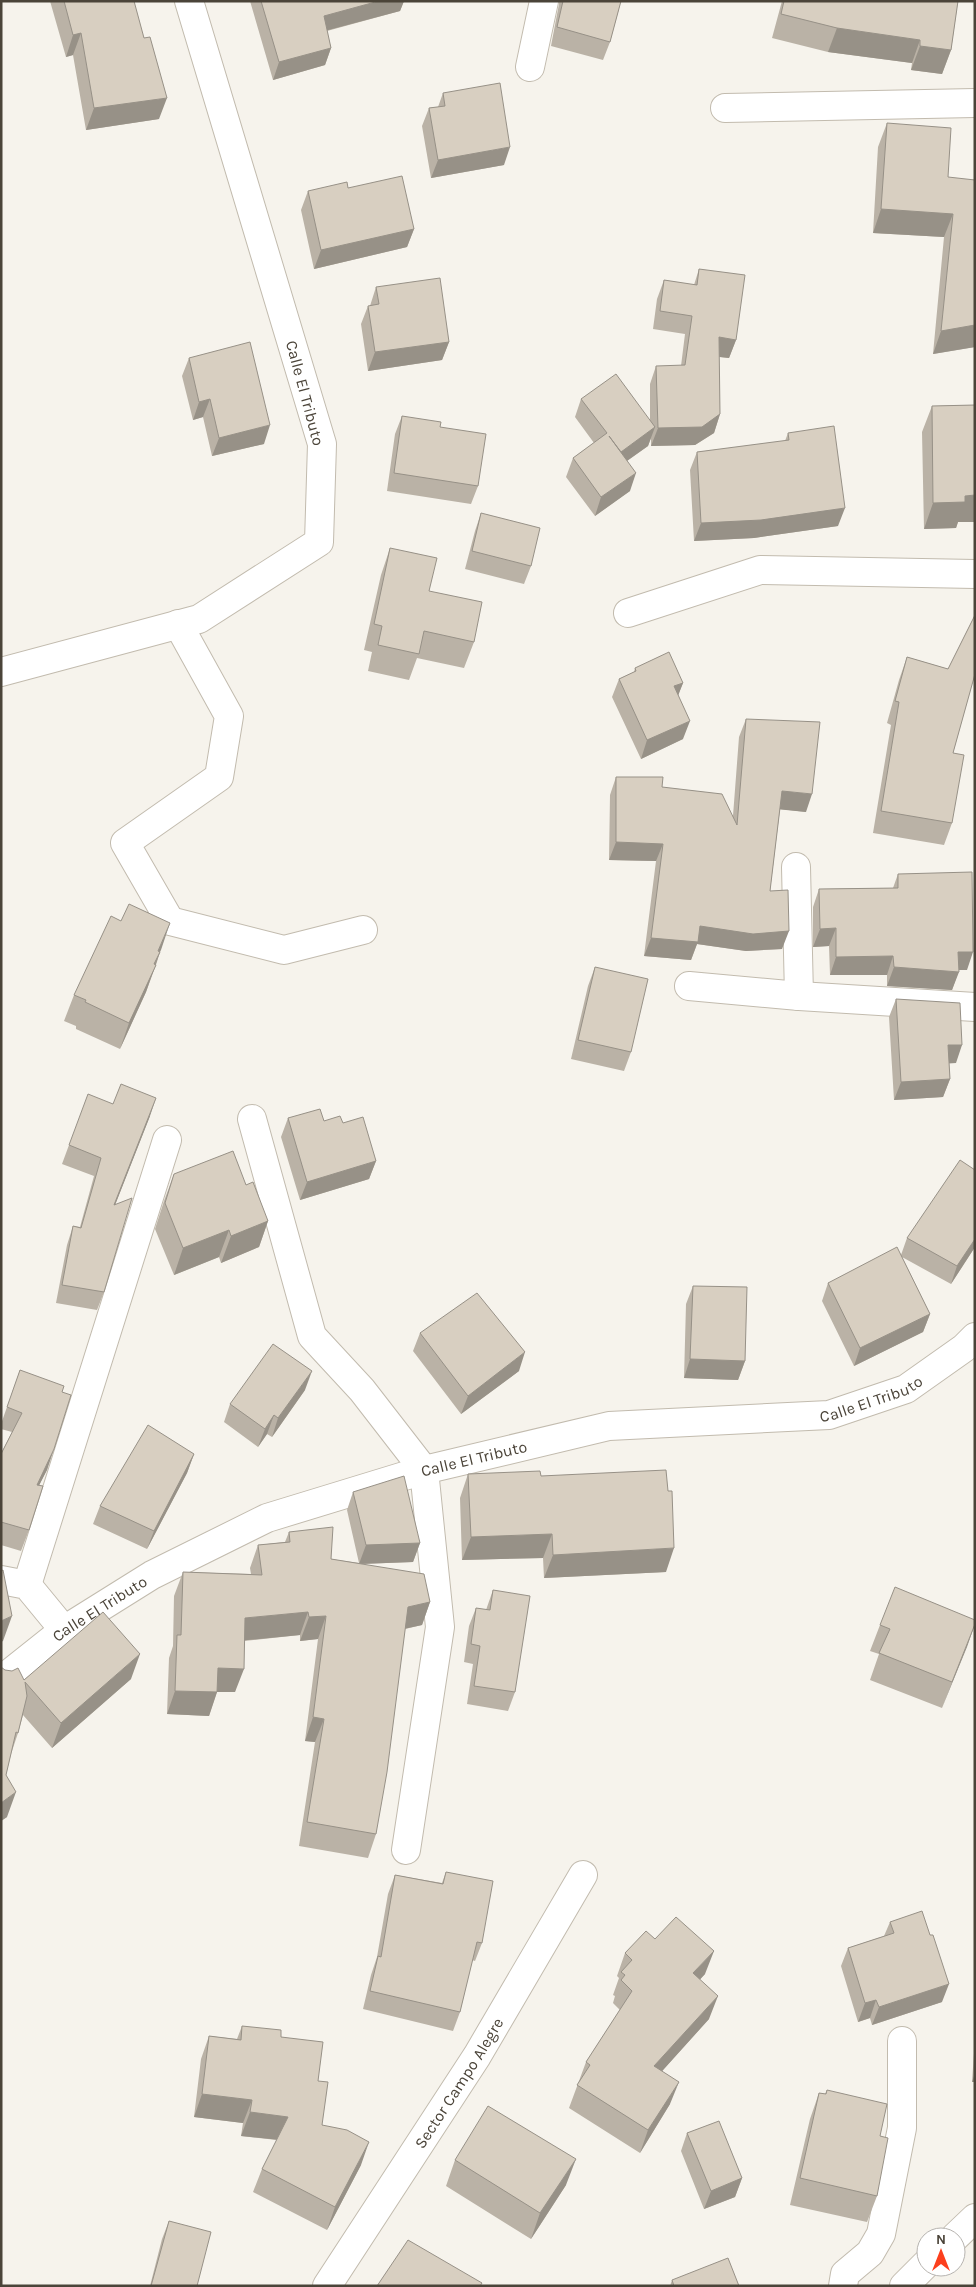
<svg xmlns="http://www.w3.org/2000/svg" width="976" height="2287" font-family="Karla,sans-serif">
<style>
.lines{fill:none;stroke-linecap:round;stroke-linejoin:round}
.minor-casing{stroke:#c2bbae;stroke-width:30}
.minor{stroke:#fff;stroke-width:28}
.wall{fill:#bab2a6}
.shaded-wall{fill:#979187}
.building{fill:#d8cfc1;stroke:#979187}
.labels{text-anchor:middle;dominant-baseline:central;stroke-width:4.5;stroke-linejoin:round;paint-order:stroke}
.street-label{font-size:16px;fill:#4b4439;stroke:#fff}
</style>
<rect width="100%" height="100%" fill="#f6f3ec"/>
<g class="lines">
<g class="minor-casing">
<g id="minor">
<path d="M 530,67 L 544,1"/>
<path d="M 725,108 L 975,103"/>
<path d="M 628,613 L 760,570 L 975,574"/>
<path d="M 178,624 L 229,716 L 219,777 L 125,843 L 170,921 L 284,950 L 363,930"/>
<path d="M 1,672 L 199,619 L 319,542 L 322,444 L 189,1"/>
<path d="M 796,867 L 799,996"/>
<path d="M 689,986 L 799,996 L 975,1007"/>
<path d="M 252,1119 L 312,1336 L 362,1390 L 424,1470 L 440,1627 L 406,1850"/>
<path d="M 1,1580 L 27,1585 L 64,1630"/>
<path d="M 27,1585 L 167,1140"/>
<path id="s1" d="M 1,1680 L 64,1630 L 152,1575 L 267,1518 L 424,1470 L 609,1426 L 829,1415 L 906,1389 L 964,1348 L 975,1337"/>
<path d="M 955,2237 L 975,2218"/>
<path id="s2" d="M 327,2286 L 477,2056 L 583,1875"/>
<path d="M 843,2286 L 845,2274 L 870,2253 L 881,2234 L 902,2128 L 902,2041"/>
<path d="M 904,2286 L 926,2264"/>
</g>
</g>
<use href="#minor" class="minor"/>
</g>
<path class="wall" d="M 50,1 L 134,1 L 159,119 L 86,130 L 73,55 L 66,57 Z
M 250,1 L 404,1 L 400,11 L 327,31 L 331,48 L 325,65 L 273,80 Z
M 559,1 L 621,1 L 610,42 L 603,60 L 551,46 L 559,4 Z
M 782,1 L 958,1 L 951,50 L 942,74 L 911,70 L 912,63 L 828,52 L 772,38 Z
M 443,93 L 504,165 L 431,178 L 422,126 L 429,108 L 438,107 Z
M 887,123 L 948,177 L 975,347 L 933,354 L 944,237 L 873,233 L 878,147 Z
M 308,191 L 414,229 L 407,247 L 314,269 L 301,210 Z
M 699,269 L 736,340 L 729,358 L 719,357 L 720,414 L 714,433 L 695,445 L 651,446 L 651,438 L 648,446 L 627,461 L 630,491 L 595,516 L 566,477 L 573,458 L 594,443 L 575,417 L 581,399 L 650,421 L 650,384 L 656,366 L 681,366 L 685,334 L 653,329 L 657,299 L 664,280 L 694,285 Z
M 376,287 L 449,342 L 442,360 L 368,371 L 361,324 L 368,306 L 370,306 Z
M 189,358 L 264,444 L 212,456 L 203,417 L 193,420 L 182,376 Z
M 975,405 L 975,522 L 958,522 L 956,528 L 924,529 L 922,432 L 932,406 Z
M 402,416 L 440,427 L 478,486 L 471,504 L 387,491 L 395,434 Z
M 788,433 L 838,526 L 754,538 L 694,541 L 690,470 L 697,452 L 785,441 Z
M 481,513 L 531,566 L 524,584 L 465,569 L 475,531 Z
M 390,548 L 429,591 L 474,642 L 464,668 L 417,658 L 409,680 L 368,671 L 372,652 L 364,650 L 381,575 Z
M 975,615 L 975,681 L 973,680 L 953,753 L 952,823 L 944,845 L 873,833 L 891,725 L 887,723 L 899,680 L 907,657 L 948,669 Z
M 635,668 L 683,683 L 678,695 L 683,739 L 641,759 L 612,697 L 619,679 L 634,672 Z
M 746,719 L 806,812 L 780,809 L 770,891 L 782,949 L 746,951 L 697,944 L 691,960 L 644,956 L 656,861 L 609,860 L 610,795 L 616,777 L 662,787 L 733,816 L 739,737 Z
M 898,874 L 967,970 L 959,970 L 952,990 L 887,986 L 887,975 L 830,975 L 829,946 L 813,947 L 813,907 L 819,889 L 893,888 Z
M 160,952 L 156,965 L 146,992 L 120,1049 L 76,1029 L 76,1026 L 64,1021 L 74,995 Z
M 595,967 L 631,1052 L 624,1071 L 571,1059 L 588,986 Z
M 896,999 L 956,1063 L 949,1063 L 950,1079 L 943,1097 L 894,1100 L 889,1017 Z
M 113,1104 L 150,1116 L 115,1205 L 104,1292 L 97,1310 L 56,1303 L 67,1245 L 73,1226 L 80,1227 L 94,1176 L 62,1164 L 69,1145 Z
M 288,1118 L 324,1121 L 343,1123 L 376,1161 L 369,1179 L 300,1200 L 281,1137 Z
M 174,1174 L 246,1185 L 268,1221 L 259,1247 L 221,1263 L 219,1257 L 174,1275 L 155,1229 L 164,1201 Z
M 907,1238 L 975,1247 L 951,1284 L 902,1257 L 930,1314 L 923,1332 L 854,1366 L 822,1301 L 828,1283 L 901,1255 Z
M 693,1286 L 745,1361 L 738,1380 L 684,1378 L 686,1304 Z
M 420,1333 L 519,1371 L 461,1414 L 413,1351 Z
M 20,1370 L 62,1392 L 47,1470 L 39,1485 L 29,1530 L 21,1551 L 1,1545 L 1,1454 L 12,1432 L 1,1429 L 1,1424 Z
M 305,1390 L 272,1437 L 267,1434 L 258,1447 L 224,1422 L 230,1404 Z
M 194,1454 L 187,1473 L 147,1549 L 93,1524 L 100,1506 Z
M 468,1474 L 541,1476 L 666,1572 L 544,1578 L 543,1558 L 462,1560 L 460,1498 Z
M 353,1492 L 420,1543 L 413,1562 L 361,1564 L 430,1602 L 422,1625 L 405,1629 L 376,1834 L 368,1858 L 299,1846 L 315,1742 L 305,1741 L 318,1639 L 300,1641 L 300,1635 L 244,1641 L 235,1692 L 217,1692 L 209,1716 L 167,1714 L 169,1658 L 173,1646 L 174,1596 L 183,1572 L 251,1574 L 250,1568 L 258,1545 L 285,1542 L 289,1532 L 331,1559 L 359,1563 L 347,1510 Z
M 493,1590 L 515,1692 L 508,1711 L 467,1704 L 473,1664 L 464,1662 L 469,1626 L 476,1608 L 486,1610 Z
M 975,1624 L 942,1708 L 870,1680 L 879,1654 L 870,1651 L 880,1625 Z
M 5,1670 L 24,1680 L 131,1679 L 52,1748 L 23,1715 L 18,1733 L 11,1754 L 6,1775 L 7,1817 L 1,1821 Z
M 446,1872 L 482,1943 L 475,1961 L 472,1960 L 460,2012 L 453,2031 L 363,2009 L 371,1975 L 377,1957 L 388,1894 L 395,1875 L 442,1883 Z
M 890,1922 L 942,2002 L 872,2025 L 870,2018 L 858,2022 L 841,1966 L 848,1948 L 884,1936 Z
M 655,1939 L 705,1974 L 700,1979 L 709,2019 L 662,2071 L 670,2104 L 640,2153 L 569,2108 L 586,2062 L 620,2010 L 613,2003 L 615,1996 L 613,1995 L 619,1978 L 617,1976 L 625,1953 Z
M 242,2026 L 281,2037 L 318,2081 L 322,2125 L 361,2165 L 327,2230 L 253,2192 L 262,2169 L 277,2140 L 241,2136 L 243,2123 L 194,2117 L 201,2059 L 209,2036 L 237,2039 Z
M 975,2039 L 975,2082 L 972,2082 Z
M 827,2090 L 880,2136 L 877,2196 L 867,2222 L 790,2205 L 810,2119 L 819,2093 L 825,2094 Z
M 687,2133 L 742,2178 L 735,2197 L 704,2209 L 681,2151 Z
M 455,2160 L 566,2185 L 531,2239 L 446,2186 Z
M 169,2221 L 197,2286 L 150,2286 L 162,2239 Z
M 672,2280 L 739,2286 L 670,2286 Z"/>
<path class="shaded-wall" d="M 379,1 L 404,1 L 400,11 L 317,33 L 324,16 Z
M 837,28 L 920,40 L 912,63 L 828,52 Z
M 81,33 L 73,55 L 66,57 L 73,35 Z
M 920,46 L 951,50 L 942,74 L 911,70 Z
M 331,48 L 325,65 L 273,80 L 279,62 Z
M 167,98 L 159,119 L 86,130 L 94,108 Z
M 510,147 L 504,165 L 431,178 L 438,160 Z
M 881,209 L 953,214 L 944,237 L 873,233 Z
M 414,229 L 407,247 L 314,269 L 321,250 Z
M 975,325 L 975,347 L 933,354 L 941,331 Z
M 719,337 L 736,340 L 729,358 L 712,356 Z
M 449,342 L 442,360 L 368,371 L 375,352 Z
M 210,399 L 203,417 L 193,420 L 199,402 Z
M 720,414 L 714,433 L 695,445 L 651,446 L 658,428 Z
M 270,425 L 264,444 L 212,456 L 219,438 Z
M 655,427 L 648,446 L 614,470 L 621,452 Z
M 636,473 L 630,491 L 595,516 L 601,497 Z
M 975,495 L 975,522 L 958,522 L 956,528 L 924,529 L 933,503 L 965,496 Z
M 845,508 L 838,526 L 754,538 L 694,541 L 701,523 Z
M 683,683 L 676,701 L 674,686 Z
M 690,721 L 683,739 L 641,759 L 647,740 Z
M 782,791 L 812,794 L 806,812 L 776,809 Z
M 616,842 L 663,844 L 656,861 L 609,860 Z
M 170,923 L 161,950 L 148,977 L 158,951 Z
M 700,926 L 789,931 L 782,949 L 746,951 L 697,944 L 691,960 L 644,956 L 651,938 Z
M 836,928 L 829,946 L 813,947 L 820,929 Z
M 160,952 L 146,992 L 120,1049 L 129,1023 Z
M 958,952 L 973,952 L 967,970 L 951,970 Z
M 893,956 L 887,975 L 830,975 L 836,957 Z
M 894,967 L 959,972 L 952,990 L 887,986 Z
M 948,1045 L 962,1045 L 956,1063 L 941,1064 Z
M 950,1079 L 943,1097 L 894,1100 L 901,1082 Z
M 156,1098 L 150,1116 L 108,1223 L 114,1205 Z
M 376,1161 L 369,1179 L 300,1200 L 307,1182 Z
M 268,1221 L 259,1247 L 221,1263 L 231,1236 Z
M 229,1230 L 219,1257 L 174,1275 L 183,1248 Z
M 975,1239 L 975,1247 L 951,1284 L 957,1266 Z
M 930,1314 L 923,1332 L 854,1366 L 860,1348 Z
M 525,1352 L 519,1371 L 461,1414 L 468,1396 Z
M 690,1359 L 745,1361 L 738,1380 L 684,1378 Z
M 312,1371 L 305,1390 L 272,1437 L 278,1418 Z
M 274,1415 L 267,1434 L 258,1447 L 265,1429 Z
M 54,1449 L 47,1470 L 29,1505 L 37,1485 Z
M 194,1454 L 187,1473 L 147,1549 L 154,1531 Z
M 552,1534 L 543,1558 L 462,1560 L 471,1537 Z
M 420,1543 L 413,1562 L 359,1564 L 366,1545 Z
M 674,1548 L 666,1572 L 544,1578 L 553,1555 Z
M 430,1602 L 422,1625 L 399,1630 L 408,1607 Z
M 308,1612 L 300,1635 L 237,1641 L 245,1618 Z
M 12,1616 L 3,1641 L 1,1642 L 1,1621 Z
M 326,1616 L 318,1639 L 300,1641 L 309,1617 Z
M 975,1624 L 967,1647 L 942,1708 L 952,1682 Z
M 140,1654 L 131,1679 L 52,1748 L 61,1723 Z
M 218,1668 L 244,1669 L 235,1692 L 209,1692 Z
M 175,1691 L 217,1692 L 209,1716 L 167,1714 Z
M 313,1717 L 324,1719 L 315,1742 L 305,1741 Z
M 16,1792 L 7,1817 L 1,1821 L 1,1803 Z
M 714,1951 L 705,1974 L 685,1996 L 693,1973 Z
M 949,1984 L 942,2002 L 872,2025 L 879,2007 Z
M 718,1996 L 709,2019 L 646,2089 L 654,2066 Z
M 876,2000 L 870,2018 L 858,2022 L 865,2003 Z
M 975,2073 L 975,2082 L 972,2082 Z
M 679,2082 L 670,2104 L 640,2153 L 648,2130 Z
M 202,2094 L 252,2100 L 243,2123 L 194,2117 Z
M 250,2112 L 288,2117 L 280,2140 L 241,2136 Z
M 369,2142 L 361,2165 L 327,2230 L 335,2207 Z
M 576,2159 L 566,2185 L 531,2239 L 540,2213 Z
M 742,2178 L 735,2197 L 704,2209 L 711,2191 Z"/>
<path class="building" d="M 64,1 L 134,1 L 144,38 L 150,37 L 167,98 L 94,108 L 81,33 L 73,35 Z
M 261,1 L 379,1 L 324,16 L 331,48 L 279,62 Z
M 563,1 L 621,1 L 610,42 L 557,27 Z
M 784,1 L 958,1 L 951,50 L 920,46 L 920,40 L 837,28 L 781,14 Z
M 500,83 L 510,147 L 438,160 L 429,108 L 445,106 L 443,93 Z
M 887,123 L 951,128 L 948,177 L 975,180 L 975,325 L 941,331 L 953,214 L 881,209 Z
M 402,176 L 414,229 L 321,250 L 308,191 L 347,182 L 348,188 Z
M 699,269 L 745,275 L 736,340 L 719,337 L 720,414 L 702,427 L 658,428 L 656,366 L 685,365 L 692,316 L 660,311 L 664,280 L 697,285 Z
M 440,278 L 449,342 L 375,352 L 368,306 L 379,304 L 376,287 Z
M 250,342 L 270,425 L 219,438 L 210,399 L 199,402 L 189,358 Z
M 616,374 L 655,427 L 621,452 L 609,436 L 636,473 L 601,497 L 573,458 L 607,433 L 581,399 Z
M 975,405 L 975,495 L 965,496 L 965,502 L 933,503 L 932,406 Z
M 402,416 L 441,422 L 440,427 L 486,434 L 478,486 L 394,473 Z
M 834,426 L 845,508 L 761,520 L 701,523 L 697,452 L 789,440 L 788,433 Z
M 481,513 L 540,528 L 531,566 L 472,551 Z
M 390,548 L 437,558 L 429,591 L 482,602 L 474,642 L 424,631 L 419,654 L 378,645 L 382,626 L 374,624 Z
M 975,615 L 975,674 L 953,753 L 964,755 L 952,823 L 881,811 L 899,702 L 895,701 L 907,657 L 948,669 Z
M 669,652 L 683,683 L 674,686 L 690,721 L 647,740 L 619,679 L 636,671 L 635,668 Z
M 746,719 L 820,722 L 812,794 L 782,791 L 770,891 L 788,890 L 789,931 L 753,934 L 700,926 L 698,942 L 651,938 L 663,844 L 616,842 L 616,777 L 663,777 L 662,787 L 722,794 L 737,825 Z
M 972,872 L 973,952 L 958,952 L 959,972 L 894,967 L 893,956 L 836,957 L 836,928 L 820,929 L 819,889 L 898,888 L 898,874 Z
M 129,904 L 170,923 L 158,951 L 160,952 L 154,964 L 156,965 L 129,1023 L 85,1002 L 86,1000 L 74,995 L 111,916 L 121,921 Z
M 595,967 L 648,979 L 631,1052 L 578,1040 Z
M 896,999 L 960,1003 L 962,1045 L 948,1045 L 950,1079 L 901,1082 Z
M 121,1084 L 156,1098 L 114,1205 L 132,1198 L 104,1292 L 62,1285 L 73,1226 L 81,1228 L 101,1158 L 69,1145 L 88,1094 L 113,1104 Z
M 320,1109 L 324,1121 L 340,1116 L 343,1123 L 363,1117 L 376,1161 L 307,1182 L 288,1118 Z
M 233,1151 L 246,1185 L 253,1182 L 268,1221 L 231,1236 L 229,1230 L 183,1248 L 165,1203 L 174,1174 Z
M 960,1160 L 975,1170 L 975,1239 L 957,1266 L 907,1238 Z
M 897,1247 L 930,1314 L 860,1348 L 828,1283 Z
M 693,1286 L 747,1287 L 745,1361 L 690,1359 Z
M 477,1293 L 525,1352 L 468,1396 L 420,1333 Z
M 273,1344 L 312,1371 L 278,1418 L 274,1415 L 265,1429 L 230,1404 Z
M 20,1370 L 64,1386 L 62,1392 L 71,1395 L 54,1449 L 37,1485 L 43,1486 L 29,1530 L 1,1522 L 1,1454 L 22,1413 L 7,1407 Z
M 148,1425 L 194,1454 L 154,1531 L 100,1506 Z
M 666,1470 L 668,1491 L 672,1491 L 674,1548 L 553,1555 L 552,1534 L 471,1537 L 468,1474 L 540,1471 L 541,1476 Z
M 404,1476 L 420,1543 L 366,1545 L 353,1492 Z
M 333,1527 L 331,1559 L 424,1574 L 430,1602 L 408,1607 L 387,1772 L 376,1834 L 307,1822 L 324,1719 L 313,1717 L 326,1616 L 309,1617 L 308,1612 L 245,1618 L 244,1669 L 218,1668 L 217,1692 L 175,1691 L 177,1635 L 181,1635 L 183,1572 L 262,1575 L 258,1545 L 290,1542 L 289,1532 Z
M 3,1570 L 12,1616 L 1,1621 L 1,1571 Z
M 895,1587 L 975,1620 L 975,1624 L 952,1682 L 879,1653 L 890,1629 L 880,1625 Z
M 493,1590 L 530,1596 L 515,1692 L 474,1686 L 480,1646 L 471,1644 L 476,1608 L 490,1610 Z
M 103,1612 L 140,1654 L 61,1723 L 25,1682 L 27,1696 L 18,1733 L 16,1732 L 6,1775 L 16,1792 L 1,1803 L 1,1667 L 5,1670 L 12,1671 L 18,1668 L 24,1680 Z
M 446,1872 L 493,1881 L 482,1943 L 477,1942 L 460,2012 L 370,1991 L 378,1956 L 381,1957 L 395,1875 L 443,1884 Z
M 922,1911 L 930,1935 L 933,1935 L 949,1984 L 879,2007 L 876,2000 L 865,2003 L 848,1948 L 894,1933 L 890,1922 Z
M 676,1917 L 714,1951 L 693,1973 L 718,1996 L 654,2066 L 679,2082 L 648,2130 L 577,2085 L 590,2065 L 586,2062 L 632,1991 L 621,1980 L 625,1975 L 621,1972 L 632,1960 L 625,1953 L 646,1931 L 655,1939 Z
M 242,2026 L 281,2030 L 281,2037 L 323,2042 L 318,2081 L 328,2082 L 322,2125 L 347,2130 L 369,2142 L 335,2207 L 262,2169 L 288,2117 L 250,2112 L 252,2100 L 202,2094 L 209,2036 L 241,2040 Z
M 827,2090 L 887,2104 L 880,2136 L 888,2138 L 877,2196 L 800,2178 L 819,2093 L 826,2094 Z
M 488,2106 L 576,2159 L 540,2213 L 455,2160 Z
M 719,2121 L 742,2178 L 711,2191 L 687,2133 Z
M 169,2221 L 211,2232 L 197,2286 L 151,2286 Z
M 408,2240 L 482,2283 L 480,2286 L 377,2286 Z
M 728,2258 L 739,2286 L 674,2286 L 672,2280 Z"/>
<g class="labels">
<g class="street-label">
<text transform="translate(305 393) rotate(75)">Calle El Tributo</text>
<text stroke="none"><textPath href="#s1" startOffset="932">Calle El Tributo</textPath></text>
<text stroke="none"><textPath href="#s1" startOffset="528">Calle El Tributo</textPath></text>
<text stroke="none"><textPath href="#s1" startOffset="122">Calle El Tributo</textPath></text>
<text stroke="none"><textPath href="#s2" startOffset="242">Sector Campo Alegre</textPath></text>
</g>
</g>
<rect width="976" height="2287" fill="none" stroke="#4b4439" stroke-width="5"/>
<g transform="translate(941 2252)"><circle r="24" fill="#ffffff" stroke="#b7b4b0"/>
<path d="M0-4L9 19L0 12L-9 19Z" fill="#fc3f1d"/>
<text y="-8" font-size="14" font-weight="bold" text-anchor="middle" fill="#4b4439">N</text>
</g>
</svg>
